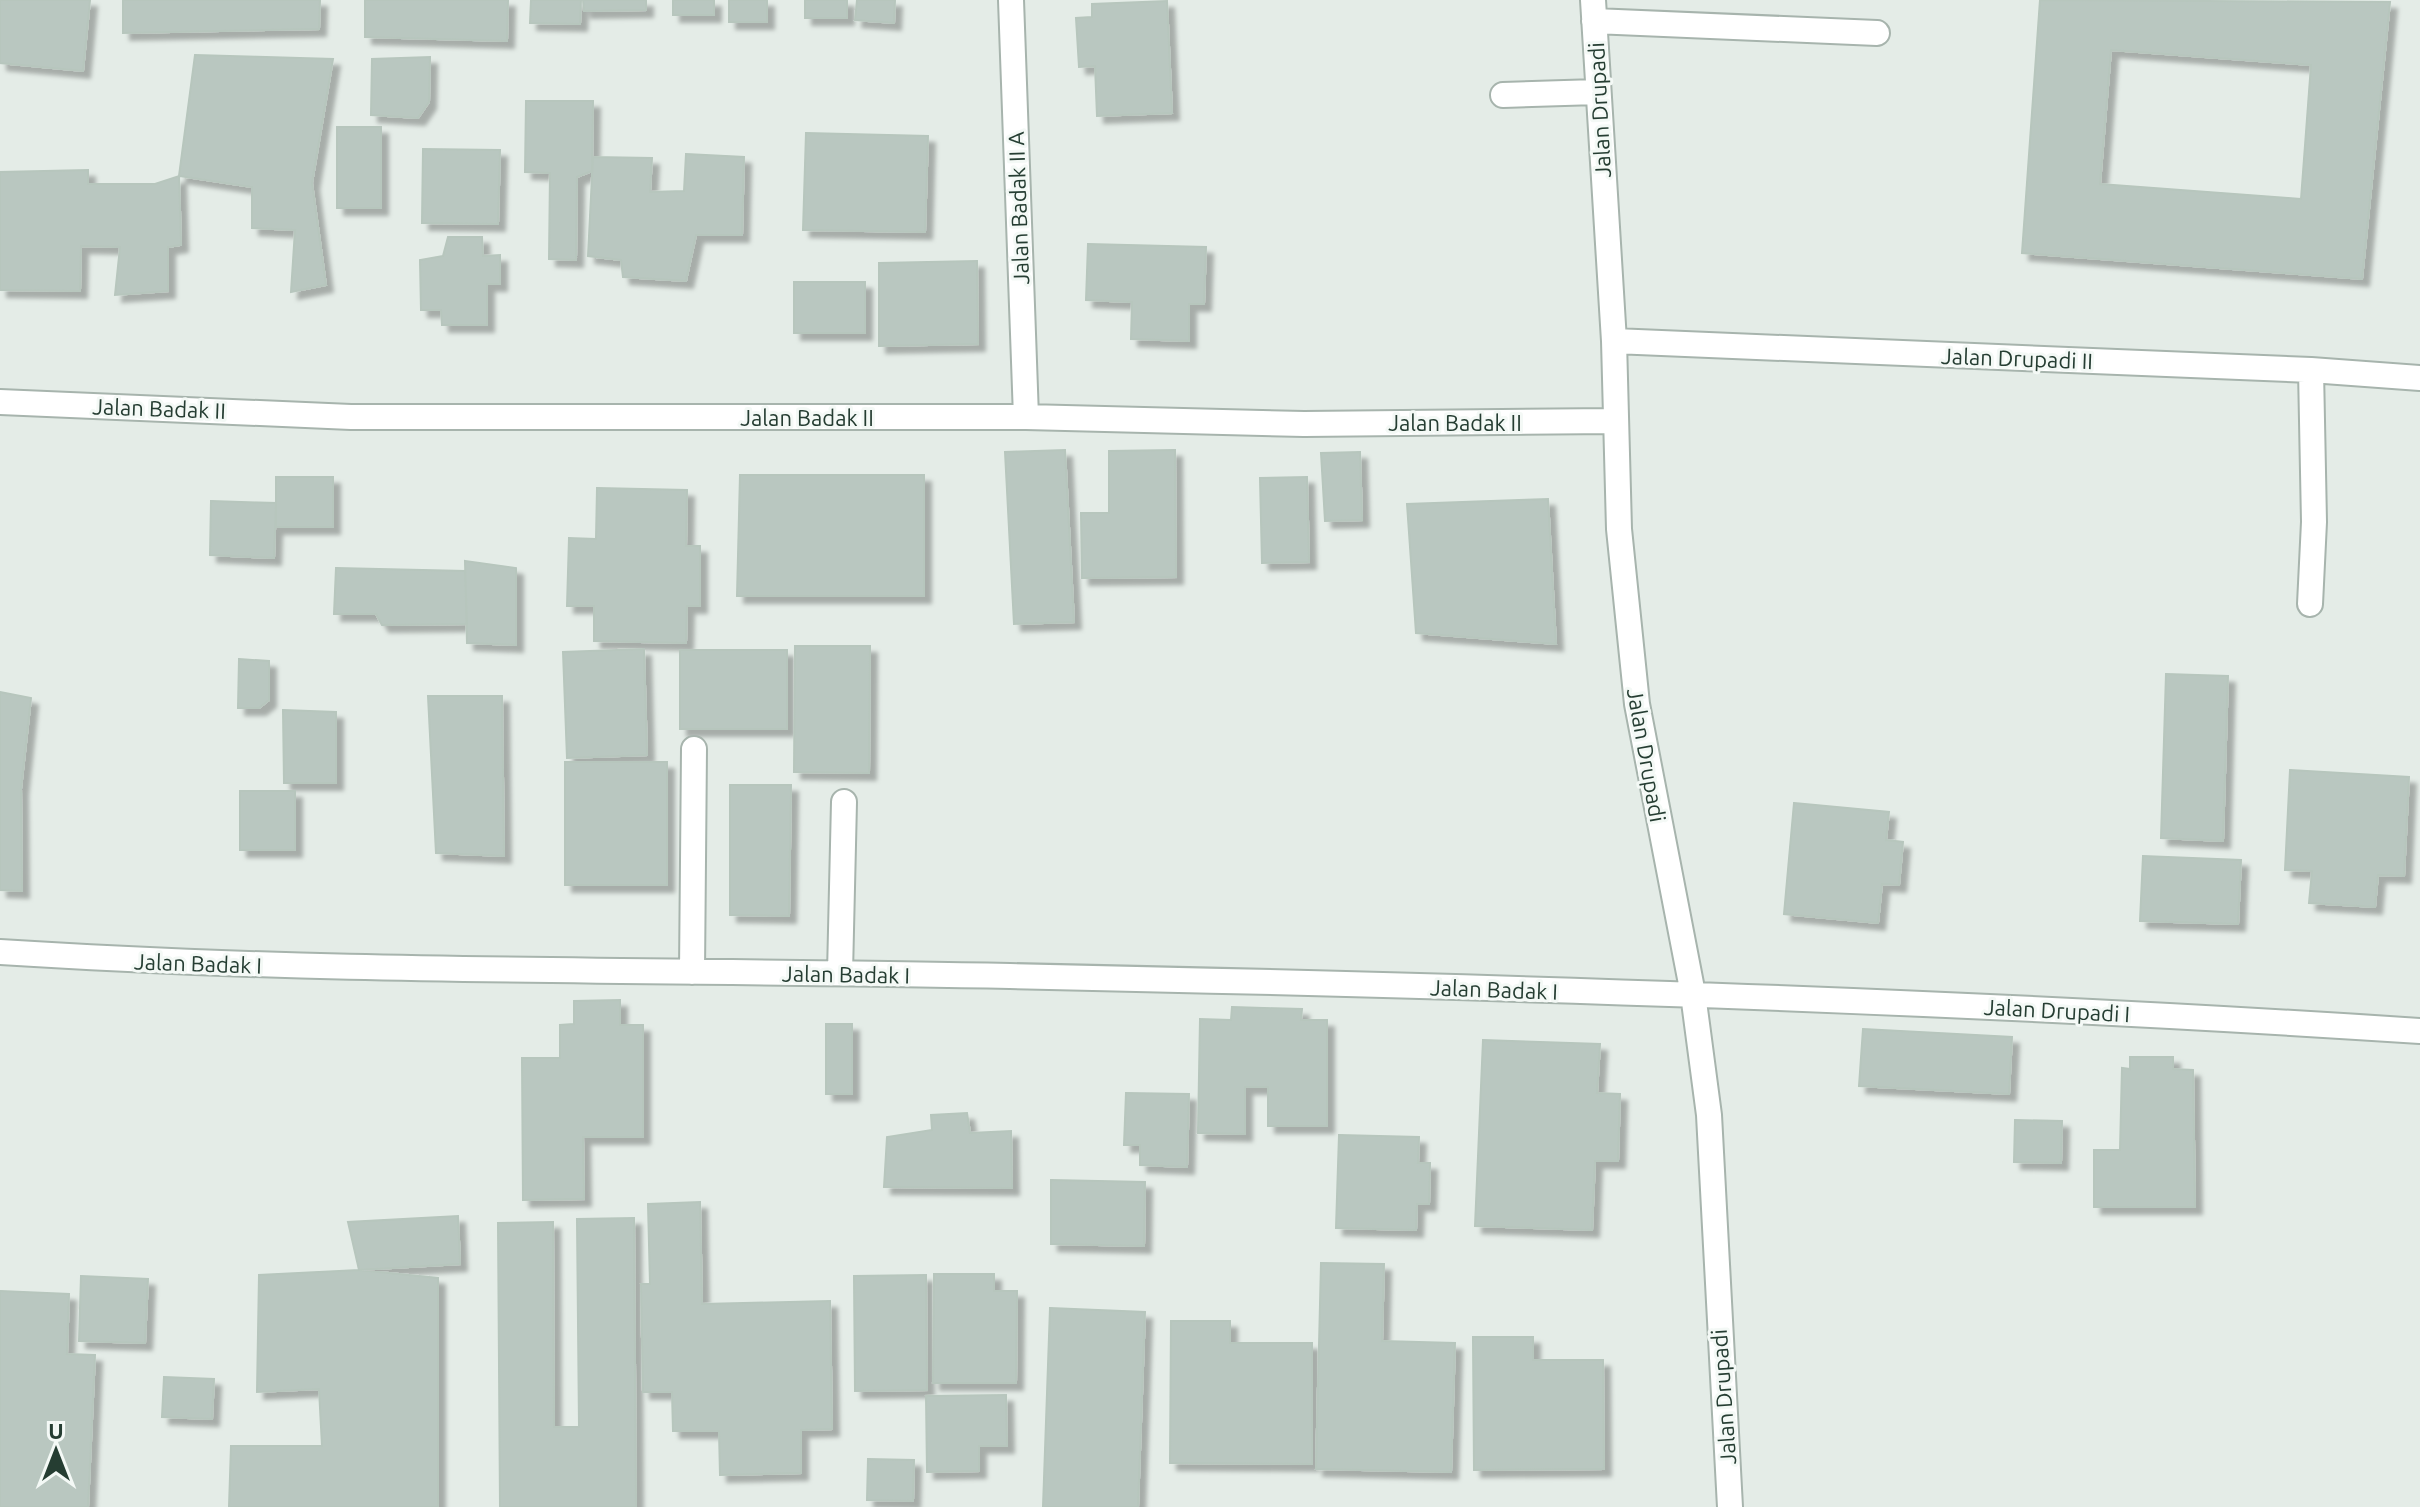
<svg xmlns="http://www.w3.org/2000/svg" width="2420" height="1507" font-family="Ubuntu,sans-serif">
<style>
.building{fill:#b9c7c0;stroke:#b7c6bd;stroke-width:2;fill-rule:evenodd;filter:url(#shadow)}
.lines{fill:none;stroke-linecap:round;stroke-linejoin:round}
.minor-casing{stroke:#a7b4ad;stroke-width:28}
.minor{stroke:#fff;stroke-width:24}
.labels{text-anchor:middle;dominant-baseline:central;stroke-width:6;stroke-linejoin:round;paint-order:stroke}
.street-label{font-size:22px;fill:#253d32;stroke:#f4f9f6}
</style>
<defs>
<filter id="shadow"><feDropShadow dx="7" dy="7" stdDeviation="2" flood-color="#0004"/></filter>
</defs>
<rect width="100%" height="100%" fill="#e4ece7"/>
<path class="building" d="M 0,0 L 90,0 L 83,71 L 0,63 Z
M 123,0 L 320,0 L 319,29 L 123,33 Z
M 365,0 L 508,0 L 507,41 L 365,37 Z
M 531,0 L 581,0 L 580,24 L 530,23 Z
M 583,0 L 646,0 L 646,10 L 584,11 Z
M 673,0 L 714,0 L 714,15 L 673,15 Z
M 729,0 L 767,0 L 767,22 L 729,22 Z
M 805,0 L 847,0 L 847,18 L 805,18 Z
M 857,0 L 895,0 L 894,23 L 855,20 Z
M 2040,0 L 2390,2 L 2362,279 L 2022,253 ZM 2111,50 L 2311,65 L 2301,199 L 2100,184 Z
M 1167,1 L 1172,113 L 1097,116 L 1095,66 L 1079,67 L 1076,18 L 1092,17 L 1092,4 Z
M 195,55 L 333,59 L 312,183 L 326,285 L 291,292 L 295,230 L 252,228 L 252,187 L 179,176 Z
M 430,57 L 429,102 L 418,118 L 371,115 L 372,59 Z
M 526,101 L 593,101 L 592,171 L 577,177 L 576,260 L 549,259 L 550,173 L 525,172 Z
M 337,127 L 381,127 L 381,208 L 337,208 Z
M 806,133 L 928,136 L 925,232 L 803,230 Z
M 423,149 L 500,150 L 498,224 L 422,223 Z
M 686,154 L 744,157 L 742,235 L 696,235 L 686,281 L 623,277 L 621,260 L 588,256 L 593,157 L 652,158 L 650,192 L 684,191 Z
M 88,170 L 88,184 L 155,184 L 179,176 L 181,245 L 168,247 L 168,291 L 115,295 L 120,247 L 81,246 L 80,291 L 0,290 L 0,172 Z
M 448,237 L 482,237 L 483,256 L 500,255 L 500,284 L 487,284 L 487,325 L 442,325 L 441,310 L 421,310 L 420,260 L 443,256 Z
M 1088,244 L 1206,247 L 1204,304 L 1189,304 L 1189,341 L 1131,339 L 1132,302 L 1086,300 Z
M 977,261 L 978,344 L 879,346 L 879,263 Z
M 794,282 L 865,282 L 865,333 L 794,333 Z
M 1065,450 L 1074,622 L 1014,624 L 1005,452 Z
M 1175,450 L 1176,577 L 1082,578 L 1081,513 L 1109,513 L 1109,451 Z
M 1360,452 L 1362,520 L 1325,521 L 1321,453 Z
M 740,475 L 924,475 L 924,596 L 737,596 Z
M 276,477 L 333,477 L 333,527 L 276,527 Z
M 1307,477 L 1309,562 L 1262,563 L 1260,478 Z
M 597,488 L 687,490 L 686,546 L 700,546 L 700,606 L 687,606 L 686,643 L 594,641 L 594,606 L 567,606 L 569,538 L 596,539 Z
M 1548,499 L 1556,644 L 1416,633 L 1407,504 Z
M 211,501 L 276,503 L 274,558 L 210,555 Z
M 465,561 L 516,568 L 516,645 L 467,643 Z
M 336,568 L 465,571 L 467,624 L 382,625 L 376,614 L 334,614 Z
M 795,646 L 870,646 L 869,773 L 794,772 Z
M 644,649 L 647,755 L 567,758 L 563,652 Z
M 680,650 L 787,650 L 787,729 L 680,729 Z
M 239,659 L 269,661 L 269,700 L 259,708 L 238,708 Z
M 2166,674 L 2228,676 L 2223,841 L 2161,838 Z
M 0,692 L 31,698 L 21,789 L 22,891 L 0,890 Z
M 428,696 L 502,696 L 504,856 L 436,853 Z
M 283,710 L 336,712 L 336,783 L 284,783 Z
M 565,762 L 667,762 L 667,885 L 565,885 Z
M 2290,770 L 2409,777 L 2404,876 L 2378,875 L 2375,907 L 2309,903 L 2312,871 L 2285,870 Z
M 730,785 L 791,785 L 789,916 L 730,915 Z
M 240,791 L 295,791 L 295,850 L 240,850 Z
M 1794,803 L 1889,812 L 1886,840 L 1903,842 L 1899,885 L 1882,884 L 1878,923 L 1784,914 Z
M 2143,856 L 2241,860 L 2238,924 L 2140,921 Z
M 620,1000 L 620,1025 L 643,1025 L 643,1137 L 583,1137 L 584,1199 L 523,1200 L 522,1058 L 560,1058 L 560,1025 L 574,1024 L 574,1001 Z
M 1232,1007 L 1302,1009 L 1301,1020 L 1327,1020 L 1327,1126 L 1268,1126 L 1268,1087 L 1245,1087 L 1245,1134 L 1198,1133 L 1200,1019 L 1231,1020 Z
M 826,1024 L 852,1024 L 852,1094 L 826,1094 Z
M 1863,1029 L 2012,1037 L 2009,1094 L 1859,1086 Z
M 1483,1040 L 1600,1044 L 1597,1093 L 1620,1094 L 1618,1161 L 1595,1161 L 1592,1230 L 1475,1226 Z
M 2130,1057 L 2173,1057 L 2173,1069 L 2193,1070 L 2195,1207 L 2094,1207 L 2094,1150 L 2120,1150 L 2122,1068 L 2130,1069 Z
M 1126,1093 L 1189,1094 L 1187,1167 L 1140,1165 L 1140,1145 L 1124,1145 Z
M 967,1113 L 970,1133 L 1011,1131 L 1012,1188 L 884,1187 L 887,1137 L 932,1130 L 931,1115 Z
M 2015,1120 L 2062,1121 L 2061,1163 L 2014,1162 Z
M 1339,1135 L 1419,1137 L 1418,1163 L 1430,1163 L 1429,1204 L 1417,1204 L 1416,1230 L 1336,1228 Z
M 1051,1180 L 1145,1182 L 1144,1246 L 1051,1244 Z
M 700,1202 L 702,1304 L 830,1301 L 832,1429 L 801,1430 L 801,1473 L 720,1475 L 719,1431 L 673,1431 L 672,1392 L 643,1392 L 641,1284 L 650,1284 L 648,1204 Z
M 458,1216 L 460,1264 L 359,1270 L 348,1222 Z
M 634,1218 L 636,1507 L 500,1507 L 498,1223 L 553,1222 L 554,1427 L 579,1427 L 577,1219 Z
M 1321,1263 L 1384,1264 L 1382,1341 L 1455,1343 L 1451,1472 L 1316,1469 Z
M 359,1270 L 438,1278 L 438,1507 L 229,1507 L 231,1446 L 322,1446 L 319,1389 L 257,1392 L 259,1275 Z
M 934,1274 L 994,1274 L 994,1291 L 1017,1291 L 1016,1383 L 933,1383 Z
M 926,1275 L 927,1390 L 855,1391 L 854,1276 Z
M 81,1276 L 148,1279 L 145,1343 L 79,1341 Z
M 0,1291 L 69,1294 L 67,1354 L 95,1355 L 88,1507 L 0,1507 Z
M 1050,1308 L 1145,1312 L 1138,1507 L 1043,1507 Z
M 1171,1321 L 1230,1321 L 1230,1343 L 1312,1343 L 1312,1464 L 1170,1463 Z
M 1473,1337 L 1533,1337 L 1533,1360 L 1603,1360 L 1604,1469 L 1474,1470 Z
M 164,1377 L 214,1379 L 212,1419 L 162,1417 Z
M 1006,1395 L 1007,1446 L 979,1446 L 979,1471 L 927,1472 L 926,1396 Z
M 868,1459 L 914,1460 L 913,1501 L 867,1500 Z"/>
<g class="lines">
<g class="minor-casing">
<path id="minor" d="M 1011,0 L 1026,417
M 1593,0 L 1614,341 L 1619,529 L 1637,704 L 1693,994 L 1709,1115 L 1730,1507
M 1594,21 L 1877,33
M 1503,95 L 1597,92
M 1614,341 L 2311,370 L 2420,378
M 0,402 L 351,417 L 1026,417 L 1304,424 L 1614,421
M 2310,604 L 2314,522 L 2311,370
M 0,952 C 336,974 673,969 1010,976 C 1480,986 1951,1000 2420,1031
M 692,972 L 694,749
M 840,973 L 844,802"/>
</g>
<use href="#minor" class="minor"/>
</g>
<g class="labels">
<g class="street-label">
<text transform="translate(1599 110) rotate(-93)">Jalan Drupadi</text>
<text transform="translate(1018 208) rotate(-92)">Jalan Badak II A</text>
<text transform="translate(2017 358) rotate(2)">Jalan Drupadi II</text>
<text transform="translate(159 408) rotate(2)">Jalan Badak II</text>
<text x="807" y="417">Jalan Badak II</text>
<text x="1455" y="422">Jalan Badak II</text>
<text transform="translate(1647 755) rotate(80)">Jalan Drupadi</text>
<text transform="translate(198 963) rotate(2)">Jalan Badak I</text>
<text transform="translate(846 974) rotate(1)">Jalan Badak I</text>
<text transform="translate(1494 989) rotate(2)">Jalan Badak I</text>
<text transform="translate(2057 1010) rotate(3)">Jalan Drupadi I</text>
<text transform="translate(1723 1397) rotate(-94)">Jalan Drupadi</text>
</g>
</g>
<g transform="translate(56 1451)" stroke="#f4f9f6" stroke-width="6" paint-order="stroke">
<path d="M0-6L14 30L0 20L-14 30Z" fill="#253d32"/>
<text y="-12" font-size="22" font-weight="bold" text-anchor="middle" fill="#253d32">U</text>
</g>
</svg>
